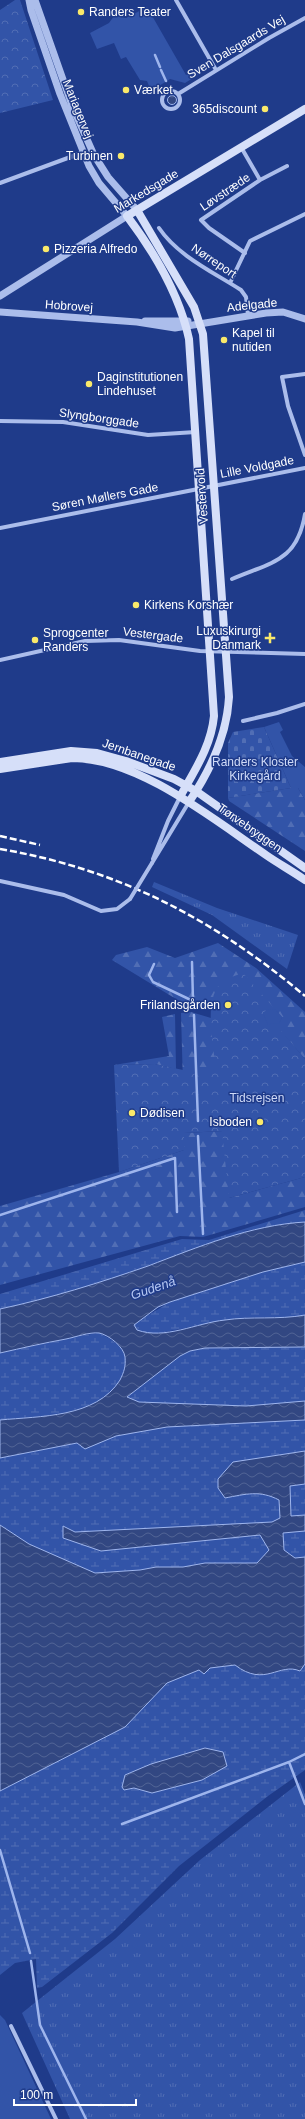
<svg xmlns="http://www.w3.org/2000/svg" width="305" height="2119" font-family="Helvetica,sans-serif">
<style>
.grass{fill:url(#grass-tufts)}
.forest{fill:url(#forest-firs)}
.wetland{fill:url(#wetland-marsh);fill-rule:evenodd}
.cemetery{fill:url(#cemetery-stones)}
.park{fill:url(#park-crowns)}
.garden{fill:#3254a8}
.water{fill:url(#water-waves);stroke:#9eb5ed}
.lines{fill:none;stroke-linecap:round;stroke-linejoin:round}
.stream{stroke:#9eb5ed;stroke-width:2.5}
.minor{stroke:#abbdeb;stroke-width:4}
.tertiary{stroke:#abbdeb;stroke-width:7}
.secondary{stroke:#d6dff9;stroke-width:8}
.rail{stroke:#fff;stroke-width:2.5;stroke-dasharray:7 3;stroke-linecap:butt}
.minor-bridge{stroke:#abbdeb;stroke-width:4}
.poi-dot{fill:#fae96a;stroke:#1f3b8a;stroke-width:1.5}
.labels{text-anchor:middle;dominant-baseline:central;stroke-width:3;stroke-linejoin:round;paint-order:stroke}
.poi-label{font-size:12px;fill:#fff;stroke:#1f3b8a;text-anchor:start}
.street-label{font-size:12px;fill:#fff;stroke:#1f3b8a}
.park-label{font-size:12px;fill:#d0dbf8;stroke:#1f3b8a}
.water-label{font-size:13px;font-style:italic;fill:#b6c8f3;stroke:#1f3b8a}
</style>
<defs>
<pattern id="grass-tufts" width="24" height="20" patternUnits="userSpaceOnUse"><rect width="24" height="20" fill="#3254a8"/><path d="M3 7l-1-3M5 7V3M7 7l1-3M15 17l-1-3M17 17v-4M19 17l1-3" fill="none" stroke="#516eb5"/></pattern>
<pattern id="forest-firs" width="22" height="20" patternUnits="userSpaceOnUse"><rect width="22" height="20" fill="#3254a8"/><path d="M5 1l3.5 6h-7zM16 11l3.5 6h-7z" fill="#516eb5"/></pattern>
<pattern id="wetland-marsh" width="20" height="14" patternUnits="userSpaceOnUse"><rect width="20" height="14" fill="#3254a8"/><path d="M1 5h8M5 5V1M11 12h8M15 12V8" fill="none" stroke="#516eb5"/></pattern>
<pattern id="cemetery-stones" width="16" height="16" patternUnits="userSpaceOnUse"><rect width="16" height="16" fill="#3254a8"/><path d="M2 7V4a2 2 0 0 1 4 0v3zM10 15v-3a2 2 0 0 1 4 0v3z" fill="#516eb5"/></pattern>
<pattern id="park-crowns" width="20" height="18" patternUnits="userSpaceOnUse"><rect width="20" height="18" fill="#3254a8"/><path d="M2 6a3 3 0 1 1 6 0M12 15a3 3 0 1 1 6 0" fill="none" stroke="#516eb5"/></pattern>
<pattern id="water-waves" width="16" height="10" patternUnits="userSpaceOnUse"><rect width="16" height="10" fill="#324782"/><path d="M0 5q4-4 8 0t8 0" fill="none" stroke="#516395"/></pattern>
</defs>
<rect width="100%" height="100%" fill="#1f3b8a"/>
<path class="grass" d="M 154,882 L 217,908 L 298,935 L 287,969 L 212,915 L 152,887 Z
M 300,1782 L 305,1795 L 305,2119 L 70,2119 L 22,2013 L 115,1939 L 200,1860 Z"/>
<path class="forest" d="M 291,788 L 298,788 L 305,800 L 305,851 L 229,801 L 228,798 Z
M 218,943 L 256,968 L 305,1012 L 305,1059 L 277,1027 L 282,1017 L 210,1003 L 211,1010 L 181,1002 L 112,960 L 116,955 L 147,947 L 175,958 Z
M 191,1012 L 211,1018 L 217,1070 L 184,1120 L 181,1013 Z
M 175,1014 L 176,1069 L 155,1064 L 114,1065 L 169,1056 L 162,1017 Z
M 243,1130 L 229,1198 L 305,1177 L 305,1207 L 203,1237 L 180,1236 L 0,1285 L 0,1206 L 119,1172 L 184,1150 L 184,1133 Z
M 305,1210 L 305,1222 C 284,1223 262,1231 241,1230 Z"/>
<path class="wetland" d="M 241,1230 L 253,1231 L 198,1248 L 71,1293 L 0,1309 L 0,1294 L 182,1239 L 209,1240 Z
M 305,1262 L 305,1315 C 283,1319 262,1316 240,1318 C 214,1321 190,1328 164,1332 C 155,1334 143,1336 135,1329 L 135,1323 L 170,1302 L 263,1272 Z
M 99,1333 C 113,1340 128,1348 125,1366 C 117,1416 39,1416 0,1420 L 0,1353 L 85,1335 Z
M 305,1347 L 305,1557 L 295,1558 L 284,1550 L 257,1563 L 205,1563 L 183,1567 L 156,1567 L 140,1570 L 95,1573 L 29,1544 L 0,1525 L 0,1458 L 77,1443 L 94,1433 L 131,1394 L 180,1356 L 190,1351 L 205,1348 Z
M 305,1664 L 305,1770 L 268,1796 L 179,1866 L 112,1933 L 42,1987 L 37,1988 L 36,1959 L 15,1963 L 0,1975 L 0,1791 L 125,1727 L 167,1683 L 199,1670 L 204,1674 L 210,1668 L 235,1665 C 264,1688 279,1663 300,1671 ZM 205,1748 L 202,1780 L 152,1793 L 134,1788 L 125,1775 L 151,1764 Z"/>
<path class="cemetery" d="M 264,727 L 291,788 L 228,798 L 228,743 L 233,732 Z"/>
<path class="park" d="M 15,0 L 20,0 L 53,100 L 0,113 L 0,10 Z
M 243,973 L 282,1017 L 278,1027 L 305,1059 L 305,1177 L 229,1198 L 222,1131 L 184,1133 L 184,1150 L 119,1172 L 114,1065 L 155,1064 L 183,1070 L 216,1070 C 214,1047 201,994 225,980 C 230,977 237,975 243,973 Z"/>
<path class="garden" d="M 147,7 L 186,75 L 200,67 L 201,73 L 185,83 L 170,79 L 151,91 L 147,81 L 140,80 L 126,57 L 121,59 L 114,43 L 97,49 L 90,33 L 109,23 L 114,16 L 126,18 Z
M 279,722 L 283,730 L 280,732 L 292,756 L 305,767 L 305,800 L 298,788 L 291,788 L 264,727 Z
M 268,1009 L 276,1010 L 282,1017 L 279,1024 L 273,1023 L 268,1025 L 263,1013 Z
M 0,2015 L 5,2020 L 51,2119 L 0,2119 Z"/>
<path class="water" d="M167.5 100a4.5 4.5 0 1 1 9 0a4.5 4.5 0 1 1-9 0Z
M 305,1222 L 305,1262 L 263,1272 L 170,1302 L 158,1307 L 134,1325 L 137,1330 C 165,1340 196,1323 225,1320 C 251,1316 278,1320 305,1315 L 305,1347 L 205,1348 L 190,1351 L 180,1356 L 127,1397 L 139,1402 L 246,1406 L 305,1401 L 305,1420 L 167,1427 L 116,1436 L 85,1449 L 77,1443 L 0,1458 L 0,1420 C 40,1416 96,1418 120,1380 C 124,1372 126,1366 125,1357 C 124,1347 109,1335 99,1333 C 89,1332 76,1337 66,1339 C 44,1343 22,1348 0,1353 L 0,1309 C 51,1298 99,1283 148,1266 C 198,1247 251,1225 305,1222 Z
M 305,1451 L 305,1484 L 290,1486 L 291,1516 L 305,1515 L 305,1531 L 283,1533 L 284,1550 L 295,1558 L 305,1557 L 305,1664 L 300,1671 C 279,1662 265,1688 235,1665 L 210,1668 L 204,1674 L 199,1670 L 167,1683 L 125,1727 L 0,1791 L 0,1525 L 29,1544 L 95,1573 L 140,1570 L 156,1567 L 183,1567 L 205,1563 L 257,1563 L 269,1550 L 260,1535 L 101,1551 L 63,1538 L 63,1526 L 75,1532 L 272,1522 L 280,1518 L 279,1500 C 260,1490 246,1494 225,1498 L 218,1488 L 218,1479 L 233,1462 Z
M 205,1748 L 223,1752 L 227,1766 L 202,1780 L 152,1793 L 134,1788 L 124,1790 L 122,1787 L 125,1775 L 151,1764 Z"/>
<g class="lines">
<path class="stream" d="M 155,55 L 160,67
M 161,70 L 166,81
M 154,964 L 149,975 L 153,982 L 193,1001 L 192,962
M 194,1015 L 198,1121
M 198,1136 L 203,1234
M 0,1215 L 175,1158 L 177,1212
M 305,1754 L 289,1762 L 305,1804
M 122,1824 L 289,1762
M 0,1850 L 30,1953
M 31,1961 L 40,2025 L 86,2119"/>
<path class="minor" d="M 176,0 L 216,70
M162 100a9 9 0 1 1 18 0a9 9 0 1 1-18 0Z
M 178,94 L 269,38 L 305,18
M 241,147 L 260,180
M 0,183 L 84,152
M 159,228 C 178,256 213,272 241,290 L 246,297 L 248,315
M 245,253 L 209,228 L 201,220 L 260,180 L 287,166
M 230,283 L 250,241 L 305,214
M 305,374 L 282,377 L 288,406 L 305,455
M 0,421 L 63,422 L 148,435 L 196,432
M 0,528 L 305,468
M 232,579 C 271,562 297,562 305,514
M 0,660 L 85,641 L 119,640 L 200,651 L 305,654
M 243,721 L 277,713 L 305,704
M 153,859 L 168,821 L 180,797
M 152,863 L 189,802
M 0,881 L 64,895 L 101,911 L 117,909 L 130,899
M 11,2026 L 56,2119"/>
<path class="tertiary" d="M 35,0 L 73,108 L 94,155 L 108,177 L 137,210
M 0,296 L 127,216 L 99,183 L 89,166 L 60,94 L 31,10 L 29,0
M 0,312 L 137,322 L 175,328 L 266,313 L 283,312 L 305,319
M 145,321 L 188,321"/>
<path class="secondary" d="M 137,210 L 194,307 L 203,334 L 229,697 C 227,734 210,771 189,802
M 0,762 L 71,751 L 97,753 L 126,761 L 174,779 L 196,791 L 305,868
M 0,769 L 72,758 C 138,758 213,819 266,855 C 279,864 292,871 305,880
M 180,797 C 194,771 211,747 214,716 L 189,339 C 179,293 155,253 127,216 L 305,109"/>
<path class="rail" d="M 0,836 L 40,845
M 0,849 C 118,869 214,919 305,996"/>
<path class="minor-bridge" d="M 130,899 L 152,863"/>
</g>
<g class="poi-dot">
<circle cx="81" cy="12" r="4"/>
<circle cx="126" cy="90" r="4"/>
<circle cx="265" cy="109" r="4"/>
<circle cx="121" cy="156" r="4"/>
<circle cx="46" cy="249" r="4"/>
<circle cx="224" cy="340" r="4"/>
<circle cx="89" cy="384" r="4"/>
<circle cx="136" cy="605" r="4"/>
<path d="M268 632h4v4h4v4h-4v4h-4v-4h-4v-4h4z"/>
<circle cx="35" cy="640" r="4"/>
<circle cx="228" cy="1005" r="4"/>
<circle cx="132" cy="1113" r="4"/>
<circle cx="260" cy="1122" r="4"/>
</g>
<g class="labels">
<g class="poi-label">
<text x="89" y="12">Randers Teater</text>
<text x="134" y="90">Værket</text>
<text x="257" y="109" text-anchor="end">365discount</text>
<text x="113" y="156" text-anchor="end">Turbinen</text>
<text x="54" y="249">Pizzeria Alfredo</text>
<text x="232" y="333">Kapel til<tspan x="232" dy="14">nutiden</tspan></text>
<text x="97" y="377">Daginstitutionen<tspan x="97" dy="14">Lindehuset</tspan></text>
<text x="144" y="605">Kirkens Korshær</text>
<text x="261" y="631" text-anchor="end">Luxuskirurgi<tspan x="261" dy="14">Danmark</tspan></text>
<text x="43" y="633">Sprogcenter<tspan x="43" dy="14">Randers</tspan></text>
<text x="220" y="1005" text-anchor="end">Frilandsgården</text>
<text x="140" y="1113">Dødisen</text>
<text x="252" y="1122" text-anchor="end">Isboden</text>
</g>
<g class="street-label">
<text transform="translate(236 47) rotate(-31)">Sven Dalsgaards Vej</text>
<text transform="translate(78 109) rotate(68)">Mariagervej</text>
<text transform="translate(146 191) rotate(-31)">Markedsgade</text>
<text transform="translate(225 192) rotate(-34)">Løvstræde</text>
<text transform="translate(214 261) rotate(34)">Nørreport</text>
<text transform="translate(252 305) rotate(-6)">Adelgade</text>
<text transform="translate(69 306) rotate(4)">Hobrovej</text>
<text transform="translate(99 418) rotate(8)">Slyngborggade</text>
<text transform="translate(257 467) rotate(-11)">Lille Voldgade</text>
<text transform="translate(202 496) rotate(-94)">Vestervold</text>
<text transform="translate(105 497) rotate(-11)">Søren Møllers Gade</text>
<text transform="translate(153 635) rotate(7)">Vestergade</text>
<text transform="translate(139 755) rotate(19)">Jernbanegade</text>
<text transform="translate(250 828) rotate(35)">Tørvebryggen</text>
</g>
<g class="park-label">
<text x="255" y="762">Randers Kloster<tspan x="255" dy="14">Kirkegård</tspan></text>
<text x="257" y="1098">Tidsrejsen</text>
</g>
<g class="water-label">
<text transform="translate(153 1288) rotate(-19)">Gudenå</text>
</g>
</g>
<path d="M14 2099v6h122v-6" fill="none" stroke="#ffffff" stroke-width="2"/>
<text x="20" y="2099" font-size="12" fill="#ffffff" stroke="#1f3b8a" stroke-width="3" paint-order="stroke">100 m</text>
</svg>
